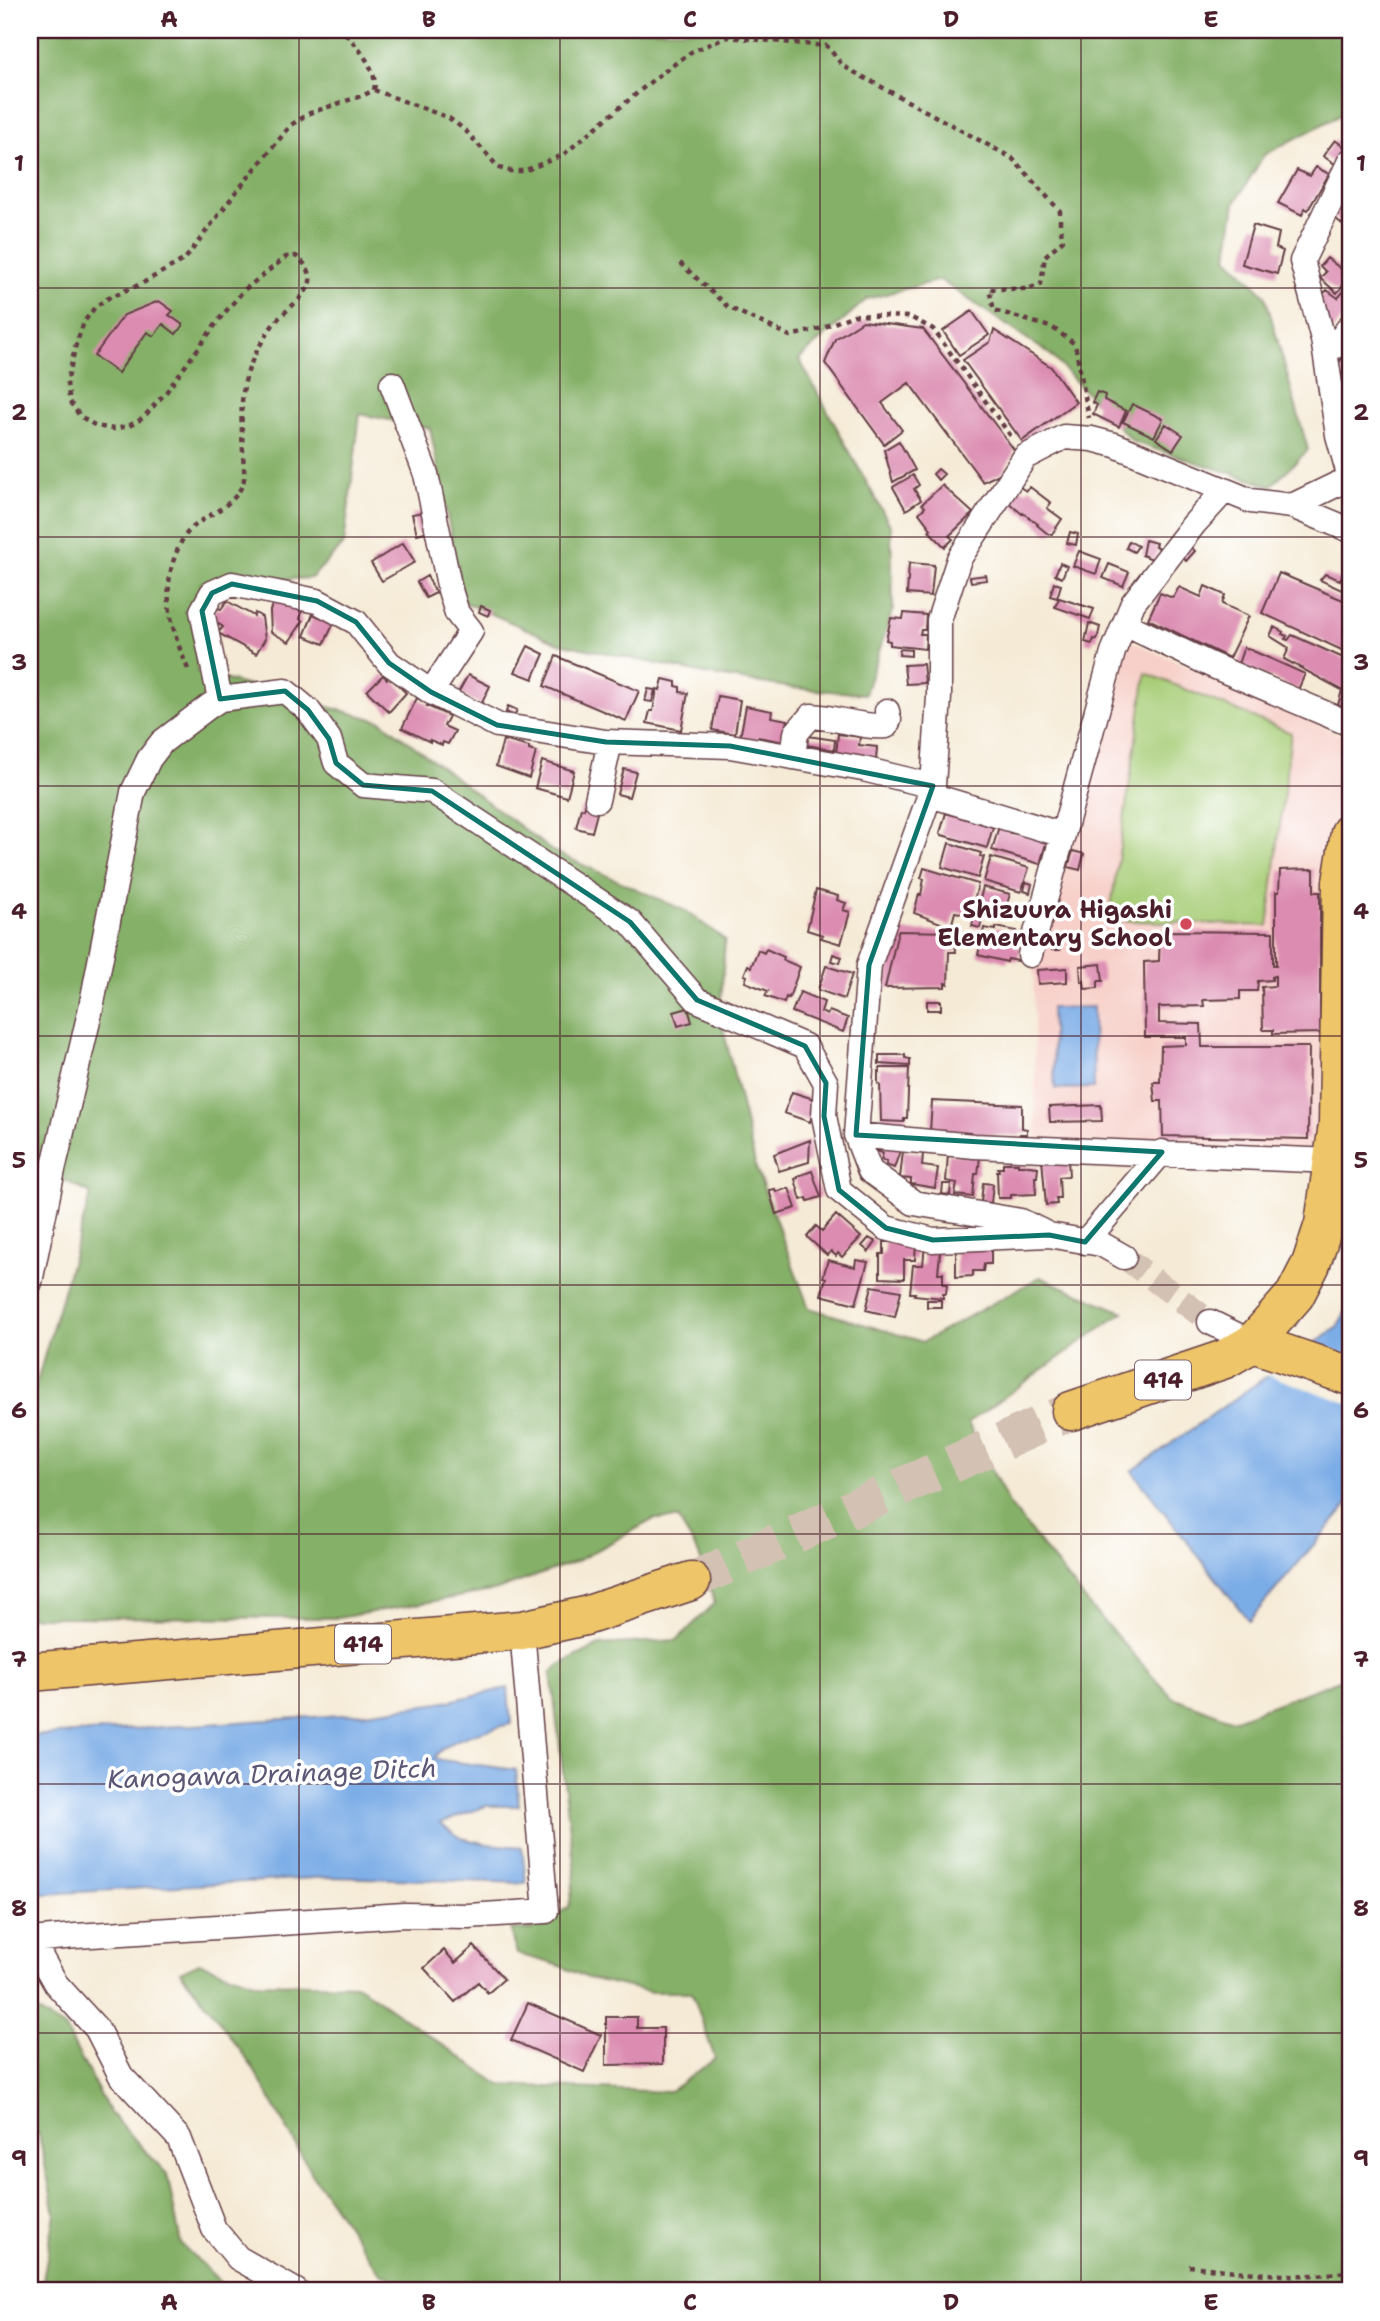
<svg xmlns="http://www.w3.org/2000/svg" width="1380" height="2321" font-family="'Shantell Sans',sans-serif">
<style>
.built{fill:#f7d0c9}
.green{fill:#a7cd77;stroke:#787651;stroke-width:2}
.forest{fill:#85b068;stroke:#68684a;stroke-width:2}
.water{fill:#7aace6;stroke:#626688;stroke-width:2}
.pier{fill:#f5ead5}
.building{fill:#dc8cb1}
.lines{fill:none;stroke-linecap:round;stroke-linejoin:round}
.street-tunnel{stroke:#d3c1b3;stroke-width:24;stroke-dasharray:24 12;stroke-linecap:butt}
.highway-tunnel{stroke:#d3c1b3;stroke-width:38;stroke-dasharray:38 19;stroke-linecap:butt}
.street-casing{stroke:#643d44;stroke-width:27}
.primary-casing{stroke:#643d44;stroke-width:41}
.highway-casing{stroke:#643d44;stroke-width:41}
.path{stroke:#643d44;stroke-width:4.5;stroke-dasharray:5 5;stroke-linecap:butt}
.street{stroke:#fff;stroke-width:24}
.primary{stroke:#eec569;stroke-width:38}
.highway{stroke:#eec569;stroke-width:38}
.marked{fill:none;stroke:#0f766e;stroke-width:5;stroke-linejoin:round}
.grid{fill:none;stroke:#4a1f2b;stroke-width:2;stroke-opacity:0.55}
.poi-dot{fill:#d1495b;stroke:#fff;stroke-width:2.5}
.labels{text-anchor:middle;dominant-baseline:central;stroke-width:7;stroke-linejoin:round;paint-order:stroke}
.shield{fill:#fff;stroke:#80626b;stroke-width:2}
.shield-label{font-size:23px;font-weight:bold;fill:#4a1f2b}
.poi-label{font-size:24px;font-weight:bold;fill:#4a1f2b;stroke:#fff;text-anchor:end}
.water-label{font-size:26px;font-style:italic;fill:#5d5776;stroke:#fff}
.neatline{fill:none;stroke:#4a1f2b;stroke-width:2.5}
.grid-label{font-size:23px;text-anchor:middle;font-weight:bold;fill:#4a1f2b}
</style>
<rect width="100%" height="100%" fill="#fff"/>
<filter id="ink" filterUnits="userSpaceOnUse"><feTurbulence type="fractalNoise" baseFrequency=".0143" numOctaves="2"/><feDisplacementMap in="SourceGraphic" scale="14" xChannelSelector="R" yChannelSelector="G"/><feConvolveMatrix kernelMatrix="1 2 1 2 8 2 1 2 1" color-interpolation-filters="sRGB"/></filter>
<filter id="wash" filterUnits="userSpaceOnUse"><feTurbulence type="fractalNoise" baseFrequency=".00686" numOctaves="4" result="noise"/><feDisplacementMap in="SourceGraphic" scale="28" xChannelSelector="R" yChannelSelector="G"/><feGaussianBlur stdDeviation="1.57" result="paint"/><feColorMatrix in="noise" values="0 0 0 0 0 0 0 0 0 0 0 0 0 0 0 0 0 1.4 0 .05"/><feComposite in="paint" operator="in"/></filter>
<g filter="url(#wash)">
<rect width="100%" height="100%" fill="#f5ead5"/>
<path class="built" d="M 1130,641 L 1350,739 L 1328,885 L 1323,1080 L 1314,1151 L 1036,1139 L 1033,963 Z"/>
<path class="green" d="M 1146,673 L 1291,733 L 1268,926 L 1109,920 Z"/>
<path class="forest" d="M 30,30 L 1350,30 L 1350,110 L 1264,155 L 1235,203 L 1227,257 L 1265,295 L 1308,450 L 1271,486 L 1133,442 L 1051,355 L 940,280 L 867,299 L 799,359 L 891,527 L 893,609 L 865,694 L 793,688 L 705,674 L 559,643 L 464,602 L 430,428 L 360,414 L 344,544 L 311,578 L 201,583 L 197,672 L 381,721 L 552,851 L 688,912 L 725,940 L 720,1015 L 756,1168 L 809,1308 L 923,1342 L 1040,1277 L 1123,1312 L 968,1423 L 1009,1504 L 1094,1611 L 1172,1697 L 1233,1720 L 1350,1676 L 1350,2291 L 425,2291 L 380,2273 L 312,2174 L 253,2068 L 211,2010 L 180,1972 L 199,1963 L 256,1983 L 357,1985 L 500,2085 L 669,2092 L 715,2059 L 692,1992 L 651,1992 L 588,1978 L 558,1965 L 517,1954 L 511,1929 L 530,1930 L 569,1907 L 575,1873 L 551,1673 L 561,1664 L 599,1645 L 677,1640 L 715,1603 L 698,1552 L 678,1519 L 654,1519 L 577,1561 L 497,1590 L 338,1618 L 30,1617 L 30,1406 L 91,1194 L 30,1162 Z
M 30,2007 L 65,2028 L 110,2113 L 167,2174 L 181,2244 L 230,2291 L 35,2291 L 42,2286 L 55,2214 L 39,2135 L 30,2124 Z"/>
<path class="water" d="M 1093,1007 L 1094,1088 L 1055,1089 L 1051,1008 Z
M 1350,1304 L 1350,1502 L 1249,1621 L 1132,1471 L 1337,1327 Z
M 508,1688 L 511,1724 C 490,1729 443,1739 434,1759 L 516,1770 L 519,1806 L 486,1806 L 440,1823 L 461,1838 L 487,1844 L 522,1847 L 526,1883 L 331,1877 L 30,1895 L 30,1736 L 357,1714 L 440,1703 Z"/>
<path class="pier" d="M 1311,1342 L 1350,1356 L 1350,1404 L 1270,1376 L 1262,1375 Z"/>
<g id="blocks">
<path class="building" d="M 1335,140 L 1346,148 L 1335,164 L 1323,156 Z
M 1316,167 L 1329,174 L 1308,210 L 1305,208 L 1302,215 L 1278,203 L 1297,170 L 1310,176 Z
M 1350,199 L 1350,230 L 1332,216 L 1342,202 Z
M 1253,225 L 1279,233 L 1276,248 L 1283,251 L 1277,274 L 1242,264 Z
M 1327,258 L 1350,276 L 1337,293 L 1320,278 L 1326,272 L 1320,266 Z
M 1350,284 L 1350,307 L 1329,335 L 1318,299 L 1327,290 L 1338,298 Z
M 159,301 L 173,311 L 169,315 L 183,325 L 176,334 L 163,324 L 154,336 L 147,332 L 118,373 L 94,356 L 124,315 Z
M 972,311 L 989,335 L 959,355 L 943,331 Z
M 863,321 L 923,329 L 1015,451 L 1003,472 L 983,482 L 909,383 L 882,403 L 902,430 L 884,444 L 825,363 L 835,339 Z
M 994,330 L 1051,367 L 1076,402 L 1022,441 L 963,360 L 990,342 Z
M 1350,346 L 1350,388 L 1340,381 L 1343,374 L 1335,369 Z
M 1097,392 L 1105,395 L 1104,400 L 1126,411 L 1119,427 L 1093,414 L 1097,405 L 1092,402 Z
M 1132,404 L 1163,419 L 1154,437 L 1123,422 Z
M 1166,424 L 1183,435 L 1173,450 L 1156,439 Z
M 899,441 L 915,470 L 893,482 L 884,450 Z
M 938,469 L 944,474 L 938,480 L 933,474 Z
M 913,475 L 919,485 L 914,489 L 921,500 L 906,510 L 893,487 Z
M 942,485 L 973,513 L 949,536 L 953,539 L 945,547 L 929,531 L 931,529 L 919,513 L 925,507 L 922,504 Z
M 1020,487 L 1026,491 L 1030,487 L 1051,503 L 1047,508 L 1062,519 L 1052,534 L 1048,534 L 1037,525 L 1038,524 L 1023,513 L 1022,514 L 1008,502 Z
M 424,512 L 429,531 L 417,534 L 412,514 Z
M 1070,532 L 1078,534 L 1076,545 L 1067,543 Z
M 1145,540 L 1156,543 L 1155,546 L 1159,548 L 1155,560 L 1142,555 Z
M 1129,541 L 1138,546 L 1134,552 L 1126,548 Z
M 403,543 L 415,562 L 382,581 L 371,563 Z
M 1190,546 L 1195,551 L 1186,561 L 1181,556 Z
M 1079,551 L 1101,559 L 1096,574 L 1073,566 Z
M 1350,559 L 1350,594 L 1320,580 L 1325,574 L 1340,580 Z
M 909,563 L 934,565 L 931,596 L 907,594 Z
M 1060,563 L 1067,566 L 1062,578 L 1055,575 Z
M 1109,564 L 1129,572 L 1123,586 L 1103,578 Z
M 1279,573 L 1350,603 L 1350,654 L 1262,613 Z
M 986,575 L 987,580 L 971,582 L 970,577 Z
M 427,576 L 436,593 L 426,598 L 417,582 Z
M 1054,583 L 1061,585 L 1057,598 L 1050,596 Z
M 1205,586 L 1225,595 L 1222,604 L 1249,616 L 1229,658 L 1148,619 L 1160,593 L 1173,598 L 1179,587 L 1201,597 Z
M 1059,598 L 1094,609 L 1090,619 L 1055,607 Z
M 274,599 L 303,608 L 300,619 L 303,621 L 289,642 L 271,632 L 270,611 Z
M 227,601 L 254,616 L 255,613 L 262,617 L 265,639 L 256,654 L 218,633 L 223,627 L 210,618 L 216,608 L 221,609 Z
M 481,606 L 490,610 L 488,616 L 479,612 Z
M 904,613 L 926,615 L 925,630 L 921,630 L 920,634 L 926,634 L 925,649 L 890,645 L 890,641 L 886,640 L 891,618 L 903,619 Z
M 313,614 L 334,623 L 324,644 L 304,636 Z
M 1089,623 L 1100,627 L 1097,640 L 1094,639 L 1092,644 L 1085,642 Z
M 1274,627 L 1283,632 L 1282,634 L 1287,636 L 1285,639 L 1288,640 L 1292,635 L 1350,661 L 1350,697 L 1344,710 L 1337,709 L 1342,690 L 1284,659 L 1289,648 L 1270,636 Z
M 528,646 L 544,654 L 533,679 L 515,672 Z
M 1244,647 L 1305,674 L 1298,690 L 1238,664 Z
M 900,649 L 911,650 L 911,656 L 899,655 Z
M 556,656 L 639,691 L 626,721 L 544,686 Z
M 923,664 L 925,683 L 906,684 L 904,665 Z
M 383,675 L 387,679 L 390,677 L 406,693 L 389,712 L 367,691 Z
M 468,675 L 490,686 L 481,705 L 458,693 Z
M 663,679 L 676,682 L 676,686 L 680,687 L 680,692 L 688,693 L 681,730 L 647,723 L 650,711 L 653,711 L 657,689 L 660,690 Z
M 648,689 L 655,690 L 652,702 L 645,701 Z
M 718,696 L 740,700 L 735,734 L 712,730 Z
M 417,698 L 429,704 L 427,706 L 449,716 L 444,726 L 455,731 L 448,744 L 443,742 L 442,745 L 430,740 L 430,742 L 402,728 Z
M 508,706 L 517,710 L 514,716 L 506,712 Z
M 746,706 L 772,711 L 771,717 L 788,720 L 784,742 L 758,737 L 758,741 L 740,738 Z
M 838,734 L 860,737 L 859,745 L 877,747 L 876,760 L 836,755 Z
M 808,736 L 835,740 L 834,750 L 807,745 Z
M 503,740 L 529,747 L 529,750 L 536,752 L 529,778 L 496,766 Z
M 542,761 L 574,771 L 567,797 L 535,788 Z
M 624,769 L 636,772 L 629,797 L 617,794 Z
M 585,806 L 596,809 L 597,813 L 592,832 L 576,828 L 581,808 L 584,809 Z
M 946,813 L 993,827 L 987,848 L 942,835 L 940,833 Z
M 999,826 L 1011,830 L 1010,833 L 1017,834 L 1018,832 L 1047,840 L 1040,864 L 992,850 Z
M 949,843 L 981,853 L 980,856 L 984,857 L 978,878 L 942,867 Z
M 1073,851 L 1084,854 L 1080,870 L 1068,867 Z
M 991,857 L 1029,868 L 1021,892 L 984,881 Z
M 924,868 L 978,884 L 971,915 L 955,912 L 951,927 L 914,913 L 919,894 L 921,895 L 924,879 L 921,878 Z
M 1314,869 L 1314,892 L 1320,892 L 1320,1033 L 1273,1034 L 1273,1030 L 1263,1030 L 1262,987 L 1275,986 L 1275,976 L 1272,977 L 1272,980 L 1258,981 L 1257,991 L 1240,991 L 1240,999 L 1203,1000 L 1204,1006 L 1159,1007 L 1159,1023 L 1201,1024 L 1202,1047 L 1309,1047 L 1308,1139 L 1163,1136 L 1162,1101 L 1155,1101 L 1153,1082 L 1160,1082 L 1161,1046 L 1186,1045 L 1186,1037 L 1145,1037 L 1144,962 L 1159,961 L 1160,931 L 1273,932 L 1273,965 L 1276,965 L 1276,892 L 1279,892 L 1280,870 Z
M 1026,882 L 1032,884 L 1030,893 L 1024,891 Z
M 983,887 L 1010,894 L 1004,914 L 978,907 Z
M 816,890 L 838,896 L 837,900 L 846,903 L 843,910 L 850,912 L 841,944 L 821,938 L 823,935 L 807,930 Z
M 975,912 L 983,914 L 980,928 L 972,926 Z
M 996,927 L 1017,931 L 1014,946 L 1021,948 L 1018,961 L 1008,959 L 1007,962 L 978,955 L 984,928 L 996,930 Z
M 898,931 L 954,932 L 954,936 L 958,936 L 958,943 L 955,943 L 956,952 L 949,952 L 948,984 L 945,983 L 945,987 L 885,988 Z
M 965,933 L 974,934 L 972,947 L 962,945 Z
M 1053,939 L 1060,939 L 1060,950 L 1052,950 Z
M 766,949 L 784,957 L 783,960 L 800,967 L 789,998 L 786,997 L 784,1003 L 765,996 L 768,991 L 745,982 L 747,976 L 744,975 L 748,965 L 751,967 L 758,950 L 764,953 Z
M 833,954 L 842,957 L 840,963 L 831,961 Z
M 1101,964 L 1103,981 L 1098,981 L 1098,988 L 1085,989 L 1084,981 L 1081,982 L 1080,966 Z
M 826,966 L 852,974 L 844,999 L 818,990 Z
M 1067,968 L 1067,982 L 1038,984 L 1037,970 Z
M 800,992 L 824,1002 L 821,1012 L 827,1015 L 829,1011 L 848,1018 L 843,1032 L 792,1012 Z
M 927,1001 L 941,1001 L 941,1010 L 927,1010 Z
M 688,1008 L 692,1022 L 678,1026 L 674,1012 Z
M 879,1055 L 905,1055 L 905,1058 L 910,1059 L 910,1066 L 879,1064 Z
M 880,1068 L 909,1068 L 907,1118 L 904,1118 L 904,1122 L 881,1121 L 880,1084 L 878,1084 L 878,1071 L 880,1072 Z
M 792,1092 L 817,1100 L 810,1122 L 784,1113 Z
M 932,1101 L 1022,1105 L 1022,1128 L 1027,1129 L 1027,1134 L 1020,1134 L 1019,1136 L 930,1132 Z
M 1101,1105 L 1102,1121 L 1050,1122 L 1049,1107 Z
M 810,1140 L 809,1162 L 779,1171 L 774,1154 Z
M 878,1144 L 901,1148 L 894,1168 L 886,1165 L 887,1161 L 881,1160 L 883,1153 L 876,1151 Z
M 903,1151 L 923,1153 L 922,1166 L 938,1168 L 935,1188 L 911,1184 L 911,1179 L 900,1178 Z
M 948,1154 L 980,1157 L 978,1174 L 975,1174 L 973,1197 L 955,1195 L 957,1183 L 946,1181 Z
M 1042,1159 L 1068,1159 L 1069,1176 L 1059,1177 L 1060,1198 L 1056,1198 L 1057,1204 L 1046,1205 Z
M 1003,1163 L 1018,1163 L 1018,1165 L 1038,1167 L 1037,1177 L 1035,1177 L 1036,1194 L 1011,1195 L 1011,1198 L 998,1198 L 997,1171 L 999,1171 L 998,1168 L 1003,1168 Z
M 812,1171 L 821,1197 L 808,1201 L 807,1198 L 801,1200 L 795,1179 L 798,1178 L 798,1176 Z
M 983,1183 L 993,1184 L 991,1203 L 981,1202 Z
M 943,1184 L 951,1184 L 950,1195 L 942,1194 Z
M 789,1188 L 796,1208 L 776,1214 L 769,1190 L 775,1189 L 776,1192 Z
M 836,1215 L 861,1237 L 842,1257 L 838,1253 L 836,1256 L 831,1251 L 827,1255 L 807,1237 L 816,1226 L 822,1231 Z
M 869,1238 L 876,1242 L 869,1252 L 862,1246 Z
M 884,1242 L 916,1242 L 915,1260 L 904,1260 L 904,1279 L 880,1278 L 880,1254 L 884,1254 Z
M 925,1244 L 941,1244 L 938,1273 L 943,1273 L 943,1284 L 947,1284 L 946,1294 L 943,1294 L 943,1298 L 914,1295 L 915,1293 L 910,1293 L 913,1265 L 923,1265 Z
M 956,1245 L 991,1245 L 991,1264 L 984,1264 L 983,1271 L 973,1271 L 973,1276 L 956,1277 Z
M 828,1260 L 855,1267 L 856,1260 L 868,1262 L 856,1304 L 821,1295 L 826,1278 L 823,1277 Z
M 872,1286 L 901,1291 L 895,1317 L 866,1310 Z
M 927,1300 L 941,1300 L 941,1307 L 927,1307 Z
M 474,1946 L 504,1979 L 488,1993 L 478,1982 L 455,2002 L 424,1968 L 444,1950 L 455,1963 Z
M 528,2003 L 601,2035 L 584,2072 L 511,2040 Z
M 606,2017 L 637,2017 L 637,2028 L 663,2028 L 663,2064 L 606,2065 Z"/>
</g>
</g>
<g filter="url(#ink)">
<use href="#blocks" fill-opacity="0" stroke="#643d44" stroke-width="2"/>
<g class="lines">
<path class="street-tunnel" d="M 1124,1257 L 1210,1322"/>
<path class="highway-tunnel" d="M 691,1581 L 1071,1411"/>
<g class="street-casing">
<path id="street" d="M 1323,339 L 1336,346 L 1350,326
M 392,384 L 426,474 L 450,590 L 457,613 L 471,631 L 431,692
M 1292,506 L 1350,478 L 1338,435 L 1323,339 L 1302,261 L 1350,161
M 1125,624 L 1211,665 L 1350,724
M 220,699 L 202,611 L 212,593 L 232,584 L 317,601 L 356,622 L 389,663 L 431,692 L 497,725 L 606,742 L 730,746 L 863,769 L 933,786
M 793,757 L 796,733 L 811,716 C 836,717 861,728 886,726 L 889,720 L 887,711
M 930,795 L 1063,835
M 597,800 L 610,742
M 1030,955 L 1113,652 L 1133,603 L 1194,524 L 1225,490
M 856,1135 L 974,1146 L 1333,1161
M 1085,1242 L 1162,1152
M 1124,1257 L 1101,1244 L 1049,1235 L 1021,1221 L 914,1203 L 870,1171 L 856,1135 L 869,965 L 933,786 L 939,697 L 939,620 L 959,559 L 1025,457 L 1064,437 L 1092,439 L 1115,445 L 1251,501 L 1292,506 L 1350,530
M 30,1282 L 53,1170 L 91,1008 L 133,792 L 149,759 L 162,742 L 208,707 L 220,699 L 285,691 L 308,710 L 329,739 L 336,763 L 363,785 L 432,791 L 630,922 L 697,1000 L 805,1046 L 826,1083 L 824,1116 L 839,1190 L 886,1228 L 933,1240 L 1049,1235
M 1210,1322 L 1253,1343
M 30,1940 L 76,1936 L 404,1915 L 468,1916 L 546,1911 L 522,1630
M 31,1940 L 56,1984 L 97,2029 L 121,2076 L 179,2138 L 214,2229 L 238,2258 L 296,2291"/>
</g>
<g class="primary-casing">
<path id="primary" d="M 1253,1343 L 1295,1295 L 1311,1264 L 1324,1224 L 1338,1124 L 1342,882 L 1350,833"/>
</g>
<g class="highway-casing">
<path id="highway" d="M 1071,1411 L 1225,1359 L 1253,1343 L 1350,1376
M 30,1672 L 522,1630 L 585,1616 L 691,1581"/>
</g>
<path class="path" d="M 374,90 L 449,118 L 466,131 L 499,168 L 510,171 L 524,171 L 563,155 L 654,79 L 691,52 L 727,37 L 827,46 L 843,66 L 1012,158 L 1060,211 L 1060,225 L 1063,240 L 1045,256 L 1041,284 L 1028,289 L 989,289 L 994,310 L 1053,328 L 1075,344 L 1089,418
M 680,263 L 728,307 L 790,336 L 819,329 L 854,315 L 910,317 L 933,329 L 1013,439
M 188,669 C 172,631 161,596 175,556 C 179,546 183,536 191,529 C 209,512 238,506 244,479 C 245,471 243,461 243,452 C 241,412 238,385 258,349 C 264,338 271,326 279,318 C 299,298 328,282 296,256 L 286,257 L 244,290 L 221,317 L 167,391 L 143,418 L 129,426 L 114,429 L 96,426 L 80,416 L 70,402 L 67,383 L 76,344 L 84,322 L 95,307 L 110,297 L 141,284 L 185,259 L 233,196 L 291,125 L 310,113 L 364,95 L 374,90 C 379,69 355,44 342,30
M 1189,2266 C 1241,2271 1298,2281 1350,2271"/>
<use href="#street" class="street"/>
<use href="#primary" class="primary"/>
<use href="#highway" class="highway"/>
</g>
</g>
<path class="marked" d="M 232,584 L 317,601 L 356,622 L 389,663 L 431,692 L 497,725 L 606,742 L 730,746 L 933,786 L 869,965 L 856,1135 L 1162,1152 L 1085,1242 L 1049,1235 L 933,1240 L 886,1228 L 839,1190 L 824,1116 L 826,1083 L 805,1046 L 697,1000 L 630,922 L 432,791 L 363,785 L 336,763 L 329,739 L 308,710 L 285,691 L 220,699 L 202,611 L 212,593 Z"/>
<path class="grid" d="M 299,30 L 299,2291M 560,30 L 560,2291M 820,30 L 820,2291M 1081,30 L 1081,2291M 30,288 L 1350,288M 30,537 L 1350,537M 30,786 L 1350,786M 30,1036 L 1350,1036M 30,1285 L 1350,1285M 30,1534 L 1350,1534M 30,1784 L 1350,1784M 30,2033 L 1350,2033"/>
<circle class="poi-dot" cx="1186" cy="924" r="7"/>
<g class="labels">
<g class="shield">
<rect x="1135" y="1360.5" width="56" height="39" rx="5"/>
<rect x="335" y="1624.5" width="56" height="39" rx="5"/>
</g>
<g class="shield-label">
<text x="1163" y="1380">414</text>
<text x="363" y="1644">414</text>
</g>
<g class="poi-label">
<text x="1172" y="910">Shizuura Higashi<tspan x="1172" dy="28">Elementary School</tspan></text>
</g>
<g class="water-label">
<text transform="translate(272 1773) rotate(-2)">Kanogawa Drainage Ditch</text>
</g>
</g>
<rect width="1380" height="2321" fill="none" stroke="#fff" stroke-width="77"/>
<rect x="38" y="38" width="1304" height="2244" class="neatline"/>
<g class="grid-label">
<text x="169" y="27">A</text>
<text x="429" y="27">B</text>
<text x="690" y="27">C</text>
<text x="951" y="27">D</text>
<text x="1211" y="27">E</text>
<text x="19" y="171">1</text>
<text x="1361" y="171">1</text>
<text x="19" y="420">2</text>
<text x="1361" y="420">2</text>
<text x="19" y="670">3</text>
<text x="1361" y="670">3</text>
<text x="19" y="919">4</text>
<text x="1361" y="919">4</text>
<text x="19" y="1168">5</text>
<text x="1361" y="1168">5</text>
<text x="19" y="1418">6</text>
<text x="1361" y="1418">6</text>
<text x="19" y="1667">7</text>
<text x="1361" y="1667">7</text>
<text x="19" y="1916">8</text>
<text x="1361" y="1916">8</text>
<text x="19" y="2166">9</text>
<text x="1361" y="2166">9</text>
<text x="169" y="2310">A</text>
<text x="429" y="2310">B</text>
<text x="690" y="2310">C</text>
<text x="951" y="2310">D</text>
<text x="1211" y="2310">E</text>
</g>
</svg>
